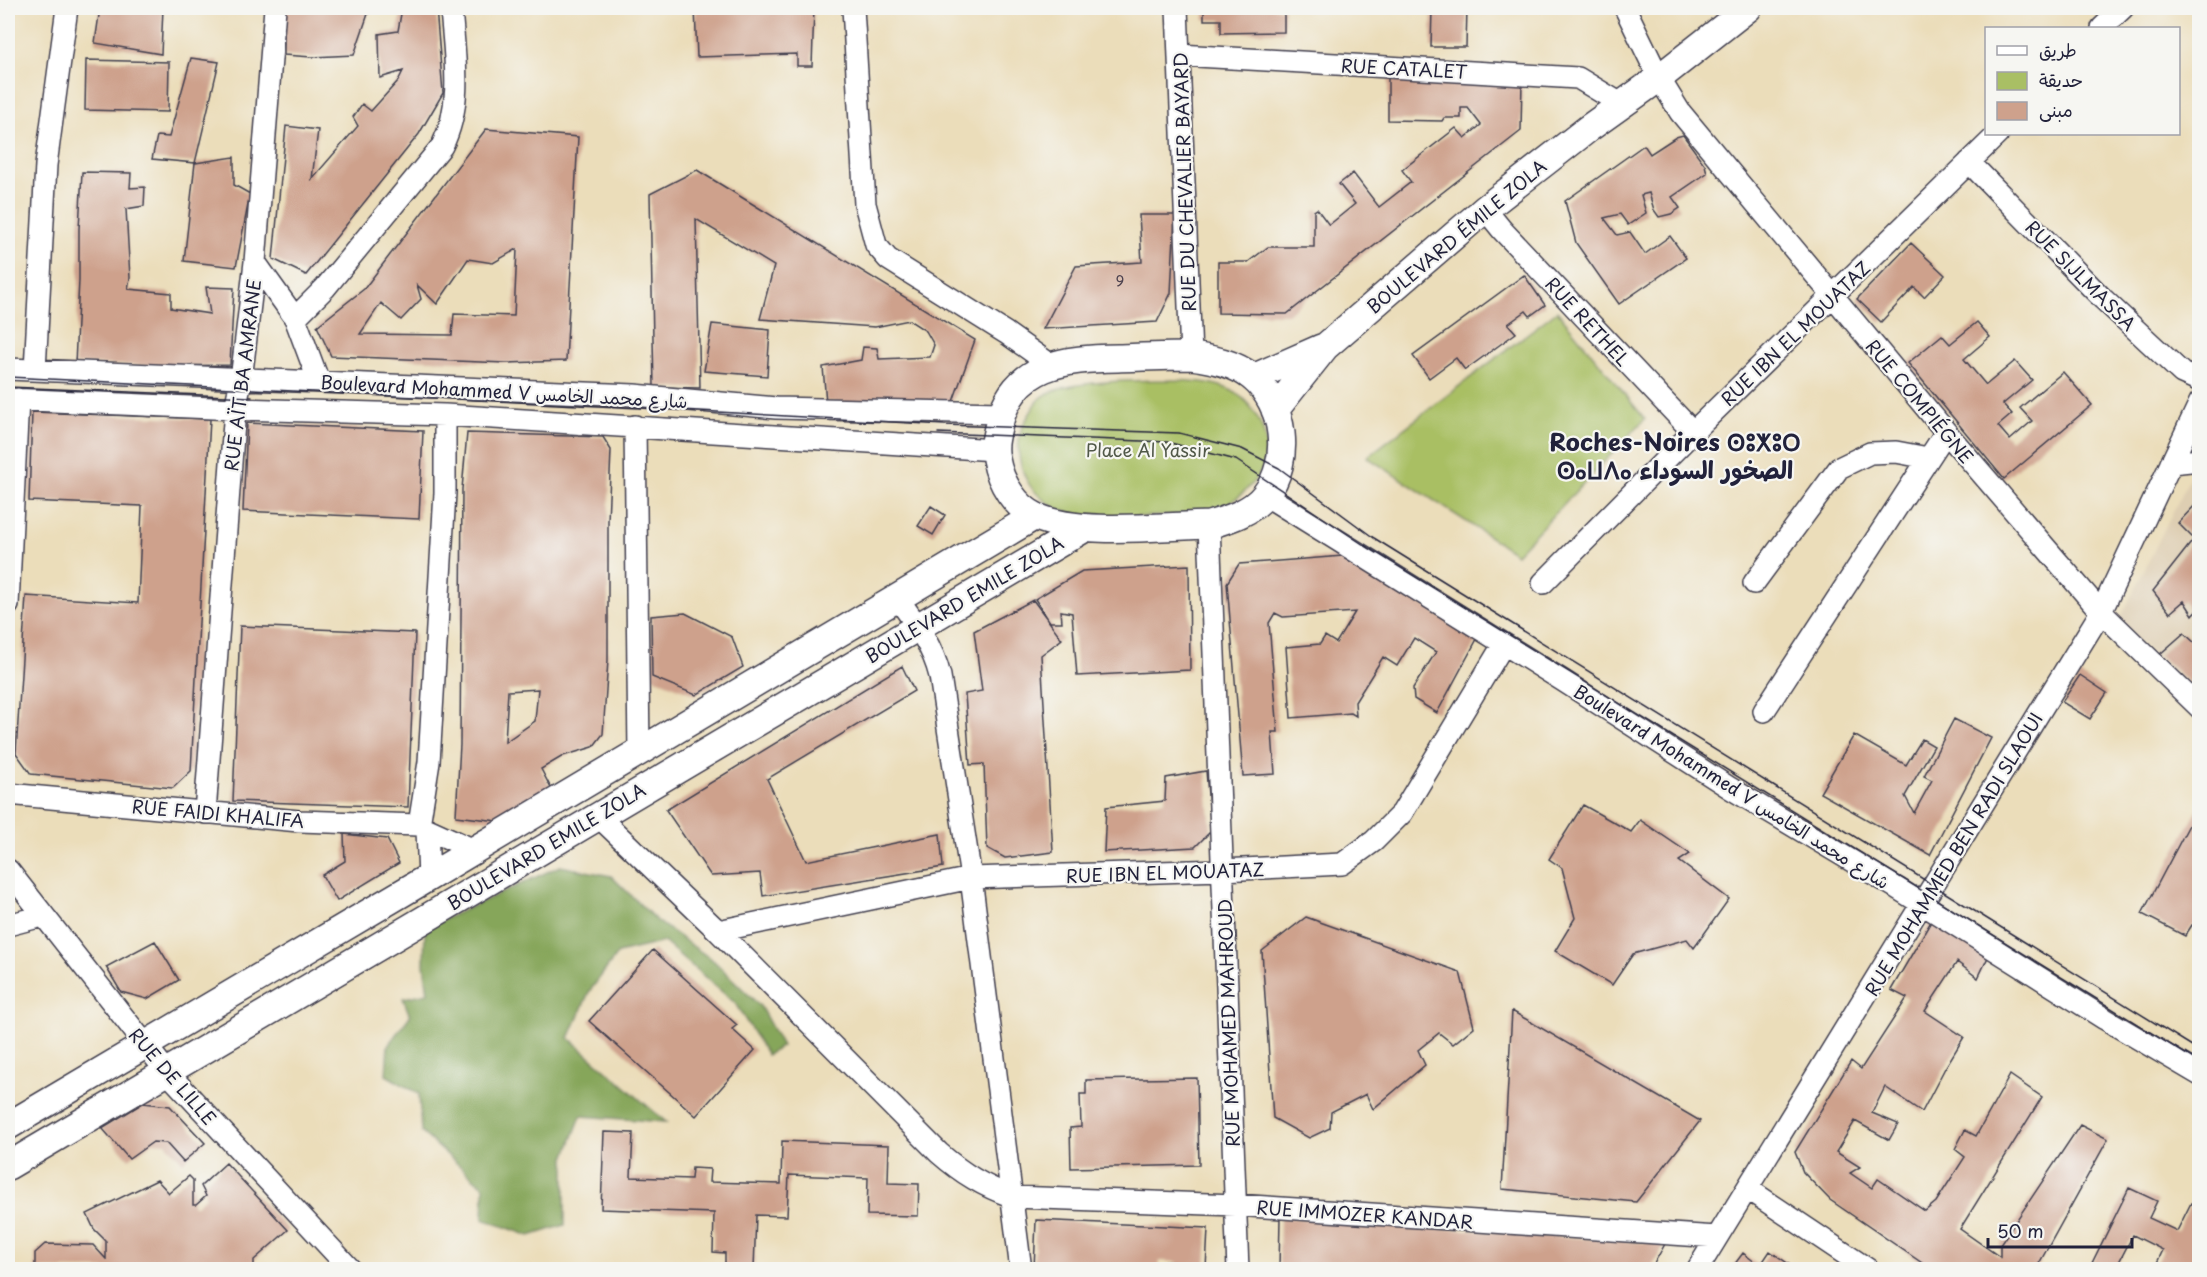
<svg xmlns="http://www.w3.org/2000/svg" width="2207" height="1277" font-family="'Playpen Sans','Playpen Sans Arabic','Noto Sans Tifinagh',sans-serif">
<style>
.built{fill:#deceb2}
.green{fill:#a9bf64;stroke:#667050;stroke-width:1.5}
.forest{fill:#86a65a;stroke:#54644a;stroke-width:1.5}
.building{fill:#cea18c;fill-rule:evenodd}
.lines{fill:none;stroke-linecap:round;stroke-linejoin:round}
.minor-casing{stroke:#403e4e;stroke-width:24}
.major-casing{stroke:#403e4e;stroke-width:30}
.minor{stroke:#fff;stroke-width:21}
.major{stroke:#fff;stroke-width:27}
.tram{stroke:#22223b;stroke-width:1.5}
.labels{text-anchor:middle;dominant-baseline:central;stroke-width:4.5;stroke-linejoin:round;paint-order:stroke}
.number-label{font-size:15px;fill:#4d424f}
.street-label{font-size:18px;fill:#22223b;stroke:#f6f6f2}
.park-label{font-size:18px;fill:#515949;stroke:#f6f6f2}
.district-label{font-size:24px;font-weight:bold;fill:#22223b;stroke:#f6f6f2}
</style>
<rect width="100%" height="100%" fill="#f6f6f2"/>
<filter id="ink" filterUnits="userSpaceOnUse"><feTurbulence type="fractalNoise" baseFrequency=".0167" numOctaves="2"/><feDisplacementMap in="SourceGraphic" scale="12" xChannelSelector="R" yChannelSelector="G"/><feConvolveMatrix kernelMatrix="1 2 1 2 8 2 1 2 1" color-interpolation-filters="sRGB"/></filter>
<filter id="wash" filterUnits="userSpaceOnUse"><feTurbulence type="fractalNoise" baseFrequency=".008" numOctaves="4" result="noise"/><feDisplacementMap in="SourceGraphic" scale="24" xChannelSelector="R" yChannelSelector="G"/><feGaussianBlur stdDeviation="1.35" result="paint"/><feColorMatrix in="noise" values="0 0 0 0 0 0 0 0 0 0 0 0 0 0 0 0 0 1.4 0 .05"/><feComposite in="paint" operator="in"/></filter>
<g filter="url(#wash)">
<rect width="100%" height="100%" fill="#ebddba"/>
<path class="built" d="M 2199,459 L 2199,699 L 2119,621 Z"/>
<path class="green" d="M 1557,311 L 1645,419 L 1516,554 L 1367,457 Z
M 1170,380 C 1189,381 1210,381 1228,389 C 1255,400 1275,441 1262,469 C 1257,479 1245,493 1235,499 C 1227,505 1211,510 1201,512 C 1170,517 1089,521 1061,510 C 1049,506 1033,492 1027,481 C 1018,463 1014,439 1026,420 C 1030,414 1035,403 1041,398 C 1063,379 1140,381 1170,380 Z"/>
<path class="forest" d="M 560,866 L 611,876 L 657,921 L 714,961 L 760,1006 L 782,1046 L 767,1055 L 735,1003 L 664,942 L 618,953 L 589,992 L 569,1038 L 666,1122 L 581,1116 L 565,1158 L 565,1225 L 530,1236 L 483,1219 L 484,1187 L 421,1132 L 419,1094 L 386,1075 L 388,1045 L 410,1016 L 403,998 L 428,993 L 424,964 L 425,928 Z"/>
<g id="blocks">
<path class="building" d="M 100,8 L 163,8 L 161,54 L 95,43 Z
M 284,8 L 370,8 L 354,55 L 312,57 L 284,55 Z
M 402,8 L 436,8 L 443,93 L 419,134 L 306,275 L 273,259 L 286,126 L 318,130 L 312,179 L 358,126 L 353,117 L 362,104 L 371,111 L 398,81 L 403,71 L 380,78 L 379,34 L 398,31 Z
M 695,8 L 814,8 L 812,66 L 797,66 L 797,54 L 697,57 Z
M 1204,8 L 1284,8 L 1284,32 L 1221,33 L 1221,20 L 1204,20 Z
M 1432,8 L 1467,8 L 1466,47 L 1431,47 Z
M 191,58 L 219,62 L 195,163 L 234,157 L 234,185 L 250,194 L 236,267 L 184,261 L 195,163 L 152,159 L 157,136 L 169,137 Z
M 86,60 L 169,62 L 168,112 L 85,110 Z
M 1388,78 L 1522,79 L 1521,131 L 1287,314 L 1218,313 L 1218,262 L 1248,262 L 1268,247 L 1314,247 L 1314,211 L 1317,209 L 1329,225 L 1355,204 L 1339,184 L 1353,173 L 1379,207 L 1411,182 L 1402,170 L 1456,128 L 1465,138 L 1481,125 L 1468,108 L 1461,108 L 1461,118 L 1444,118 L 1442,121 L 1388,120 Z
M 486,129 L 578,137 L 566,361 L 506,363 L 331,356 L 317,326 L 364,289 ZM 517,249 L 514,316 L 454,314 L 452,335 L 360,334 L 381,303 L 401,320 L 421,299 L 417,285 L 437,304 L 468,259 L 493,263 Z
M 1683,135 L 1705,165 L 1707,173 L 1672,197 L 1680,208 L 1671,214 L 1659,217 L 1654,210 L 1649,193 L 1641,195 L 1646,213 L 1628,225 L 1620,214 L 1604,218 L 1617,235 L 1630,232 L 1645,254 L 1670,236 L 1686,258 L 1619,304 L 1576,243 L 1565,201 L 1644,145 L 1650,154 L 1676,137 Z
M 697,170 L 975,340 L 951,407 L 826,402 L 823,367 L 861,360 L 863,347 L 877,348 L 879,359 L 930,357 L 934,345 L 926,331 L 909,320 L 875,327 L 760,319 L 774,266 L 696,219 L 700,388 L 654,387 L 650,194 Z
M 82,172 L 131,173 L 130,188 L 145,187 L 144,206 L 126,209 L 130,278 L 128,289 L 171,293 L 171,308 L 210,314 L 206,287 L 234,288 L 230,365 L 170,366 L 75,364 L 79,280 L 79,229 Z
M 1139,215 L 1175,215 L 1171,293 L 1157,322 L 1043,329 L 1076,266 L 1142,262 Z
M 1911,243 L 1945,275 L 1924,297 L 1914,287 L 1881,322 L 1857,299 Z
M 1524,275 L 1545,305 L 1530,316 L 1526,311 L 1508,324 L 1516,333 L 1465,370 L 1456,358 L 1429,378 L 1413,356 Z
M 1977,322 L 1990,337 L 1964,359 L 1986,385 L 2015,361 L 2032,380 L 2003,404 L 2012,414 L 1998,426 L 2010,440 L 2032,421 L 2020,408 L 2063,372 L 2092,405 L 2004,479 L 1908,363 L 1942,335 L 1950,344 Z
M 712,324 L 770,330 L 767,376 L 704,371 Z
M 32,412 L 210,419 L 191,771 L 173,788 L 31,774 L 16,753 L 26,596 L 138,603 L 142,506 L 29,501 Z
M 247,423 L 423,431 L 419,519 L 243,511 Z
M 467,433 L 603,437 L 611,450 L 608,521 L 608,660 L 603,734 L 593,747 L 563,756 L 541,769 L 555,796 L 507,822 L 456,816 L 460,745 L 462,489 ZM 538,689 L 535,721 L 505,742 L 508,691 Z
M 2198,502 L 2199,608 L 2193,615 L 2184,601 L 2170,613 L 2153,591 L 2194,539 L 2178,523 Z
M 931,506 L 945,515 L 933,535 L 918,526 Z
M 1343,556 L 1477,639 L 1437,713 L 1414,699 L 1413,688 L 1436,652 L 1414,638 L 1397,666 L 1383,657 L 1355,702 L 1356,716 L 1351,713 L 1291,718 L 1286,647 L 1320,644 L 1325,636 L 1336,643 L 1355,612 L 1283,617 L 1275,613 L 1269,623 L 1278,732 L 1272,732 L 1275,774 L 1243,776 L 1227,583 L 1239,564 Z
M 1189,565 L 1190,670 L 1077,676 L 1072,613 L 1061,611 L 1062,622 L 1050,622 L 1035,599 L 1082,571 Z
M 1033,600 L 1062,639 L 1041,655 L 1053,852 L 1005,858 L 987,848 L 984,764 L 970,765 L 965,694 L 982,691 L 974,631 Z
M 685,613 L 732,637 L 743,667 L 696,695 L 652,677 L 651,616 Z
M 240,626 L 415,633 L 408,807 L 233,801 Z
M 2184,633 L 2195,643 L 2199,637 L 2199,692 L 2159,655 Z
M 902,666 L 914,691 L 767,779 L 806,861 L 940,834 L 943,867 L 763,896 L 760,873 L 711,876 L 666,810 Z
M 2080,675 L 2107,693 L 2090,719 L 2062,702 Z
M 1954,719 L 1991,738 L 1930,855 L 1820,793 L 1854,735 L 1906,765 L 1922,739 L 1934,746 L 1905,796 L 1914,813 L 1932,780 L 1924,776 Z
M 1206,771 L 1211,831 L 1195,847 L 1104,852 L 1106,807 L 1165,801 L 1166,778 Z
M 1583,805 L 1631,832 L 1640,820 L 1690,854 L 1679,861 L 1729,899 L 1694,948 L 1687,939 L 1633,954 L 1612,985 L 1555,951 L 1575,918 L 1562,868 L 1549,859 Z
M 2199,806 L 2199,923 L 2197,927 L 2192,925 L 2185,936 L 2142,914 Z
M 344,834 L 387,839 L 399,863 L 337,901 L 322,875 L 345,861 Z
M 1306,917 L 1460,972 L 1474,1027 L 1453,1044 L 1439,1033 L 1418,1050 L 1425,1065 L 1373,1109 L 1366,1094 L 1331,1112 L 1330,1128 L 1309,1138 L 1273,1118 L 1262,951 Z
M 1933,918 L 1989,955 L 1978,978 L 1957,962 L 1925,1011 L 1964,1037 L 1945,1068 L 1922,1112 L 1885,1087 L 1872,1113 L 1898,1124 L 1889,1140 L 1855,1121 L 1836,1152 L 1860,1167 L 1850,1173 L 1872,1188 L 1878,1179 L 1925,1211 L 1936,1202 L 1965,1157 L 1955,1149 L 1965,1130 L 1976,1136 L 2010,1075 L 2042,1097 L 1960,1229 L 2000,1257 L 2000,1245 L 2080,1125 L 2108,1139 L 2036,1269 L 1931,1269 L 1830,1200 L 1803,1172 L 1795,1152 L 1851,1061 L 1861,1069 L 1907,998 L 1891,990 Z
M 155,941 L 179,980 L 147,999 L 121,992 L 106,967 Z
M 653,950 L 737,1025 L 732,1029 L 755,1050 L 696,1116 L 589,1021 Z
M 1512,1011 L 1700,1121 L 1636,1202 L 1502,1189 Z
M 1197,1078 L 1199,1165 L 1071,1168 L 1070,1128 L 1081,1127 L 1080,1094 L 1086,1094 L 1086,1080 Z
M 143,1103 L 170,1106 L 205,1143 L 183,1162 L 166,1143 L 153,1142 L 129,1159 L 102,1128 Z
M 604,1132 L 633,1133 L 631,1177 L 691,1179 L 692,1168 L 710,1169 L 709,1182 L 781,1184 L 782,1141 L 889,1145 L 888,1183 L 919,1184 L 918,1216 L 867,1215 L 868,1178 L 789,1175 L 787,1216 L 756,1215 L 754,1269 L 725,1269 L 725,1253 L 713,1252 L 714,1213 L 601,1209 Z
M 226,1163 L 288,1230 L 254,1260 L 254,1269 L 35,1269 L 35,1253 L 45,1244 L 93,1245 L 106,1259 L 106,1241 L 94,1229 L 87,1214 L 157,1180 L 169,1193 L 189,1176 L 193,1180 L 193,1205 L 196,1205 L 206,1196 L 201,1186 Z
M 2129,1188 L 2157,1201 L 2149,1218 L 2177,1231 L 2191,1203 L 2199,1207 L 2199,1264 L 2197,1269 L 2154,1269 L 2163,1250 L 2133,1235 L 2117,1266 L 2124,1269 L 2089,1269 Z
M 1280,1217 L 1665,1244 L 1651,1269 L 1279,1269 Z
M 1036,1220 L 1208,1228 L 1206,1269 L 1176,1269 L 1177,1262 L 1160,1261 L 1159,1269 L 1034,1269 Z
M 1770,1251 L 1790,1265 L 1787,1269 L 1731,1269 L 1743,1253 L 1760,1266 Z"/>
</g>
</g>
<g filter="url(#ink)">
<use href="#blocks" fill-opacity="0" stroke="#403e4e" stroke-width="1.5"/>
<g class="lines">
<g class="minor-casing">
<path id="minor" d="M 853,8 L 865,204 L 876,245 L 888,259 L 1006,333 L 1051,365
M 1177,8 L 1191,356
M 1625,8 L 1659,78 L 1680,112 L 1946,432 L 2101,612 L 2200,708
M 2102,28 L 2123,8
M 1179,55 L 1578,78 L 1621,104
M 1969,162 L 2103,299 L 2182,373 L 2200,381
M 1485,209 L 1502,230 L 1693,432
M 255,262 L 275,8
M 295,318 L 325,288 L 442,146 C 464,103 454,54 451,8
M 8,369 L 634,395 L 776,408 L 1001,413
M 35,370 L 46,165 L 67,8
M 8,399 L 235,409 L 445,415 L 995,450
M 635,426 L 639,752
M 2171,463 L 2200,460
M 1265,495 L 1562,680 L 1730,788 L 1897,888 L 2105,1019 L 2200,1075
M 1209,525 L 1238,1270
M 1543,583 L 1693,432 L 1998,134
M 1754,583 L 1839,468 L 1870,453 L 1896,452 L 1928,458
M 898,599 C 916,623 933,647 940,676 L 971,878 L 1021,1270
M 8,605 L 18,399
M 1764,711 L 1946,432
M 8,794 L 299,821 L 419,825 L 474,850
M 205,813 L 235,409 L 241,380 L 255,262 L 295,318 L 319,382
M 598,816 L 718,931 L 939,1153 C 963,1174 983,1186 1013,1197 L 1236,1205 L 1717,1237
M 419,825 L 429,762 L 445,493 L 445,415
M 427,830 L 429,877
M 8,870 L 166,1071 L 351,1270
M 8,925 L 42,916
M 718,931 L 971,878 L 1222,870 L 1342,864 L 1374,841 L 1402,813 L 1503,645
M 1748,1189 L 1869,1270
M 1697,1270 L 2101,612 L 2200,402"/>
</g>
<g class="major-casing">
<path id="major" d="M 1191,356 C 1213,359 1234,363 1252,377 C 1285,404 1292,461 1265,495 C 1252,512 1229,519 1209,525 C 1160,526 1080,536 1037,517 C 1015,507 1000,482 996,459 C 993,447 996,436 999,424 C 1014,363 1065,359 1118,358 C 1143,357 1167,356 1191,356 Z
M 1253,378 L 1321,348
M 1275,410 L 1325,347 L 1485,209 L 1589,128 L 1659,78 L 1748,8
M 8,1126 L 419,883 L 1035,516
M 8,1166 L 1085,528"/>
</g>
<use href="#minor" class="minor"/>
<use href="#major" class="major"/>
<path class="tram" d="M 8,377 L 700,411 L 945,425 L 1179,433 L 1242,449 L 1279,468 L 1374,538 L 2200,1051
M 8,387 L 252,397
M 938,433 L 1167,442 L 1236,460 L 1364,545 L 2200,1063"/>
</g>
</g>
<g class="labels">
<g class="number-label">
<text x="1120" y="279">9</text>
</g>
<g class="street-label">
<text transform="translate(1404 68) rotate(3)">RUE CATALET</text>
<text transform="translate(1184 182) rotate(-92)">RUE DU CHEVALIER BAYARD</text>
<text transform="translate(1456 236) rotate(-40)">BOULEVARD ÉMILE ZOLA</text>
<text transform="translate(2081 275) rotate(45)">RUE SIJLMASSA</text>
<text transform="translate(1588 321) rotate(47)">RUE RETHEL</text>
<text transform="translate(1795 333) rotate(-44)">RUE IBN EL MOUATAZ</text>
<text transform="translate(242 375) rotate(-83)">RUE AÏT BA AMRANE</text>
<text transform="translate(504 391) rotate(3)">Boulevard Mohammed V شارع محمد الخامس</text>
<text transform="translate(1920 401) rotate(50)">RUE COMPIÉGNE</text>
<text transform="translate(964 599) rotate(-31)">BOULEVARD EMILE ZOLA</text>
<text transform="translate(1732 786) rotate(32)">Boulevard Mohammed V شارع محمد الخامس</text>
<text transform="translate(218 813) rotate(5)">RUE FAIDI KHALIFA</text>
<text transform="translate(546 846) rotate(-31)">BOULEVARD EMILE ZOLA</text>
<text transform="translate(1953 854) rotate(-59)">RUE MOHAMMED BEN RADI SLAOUI</text>
<text transform="translate(1165 872) rotate(-2)">RUE IBN EL MOUATAZ</text>
<text transform="translate(1228 1023) rotate(-92)">RUE MOHAMED MAHROUD</text>
<text transform="translate(173 1076) rotate(49)">RUE DE LILLE</text>
<text transform="translate(1365 1214) rotate(4)">RUE IMMOZER KANDAR</text>
</g>
<g class="park-label">
<text x="1148" y="449">Place Al Yassir</text>
</g>
<g class="district-label">
<text x="1675" y="441">Roches-Noires ⵙⵓⵅⵓⵔ<tspan x="1675" dy="28">ⵙⴰⵡⴷⴰ الصخور السوداء</tspan></text>
</g>
</g>
<rect width="2207" height="1277" fill="none" stroke="#f6f6f2" stroke-width="30"/>
<rect x="1985" y="27" width="195" height="108" fill="#f6f6f2" stroke="#a1a1a9" stroke-width="1.5"/>
<rect x="1997" y="46" width="30" height="9" fill="#ffffff" stroke="#a1a1a9" stroke-width="1.5"/>
<text x="2039" y="57" font-size="18" fill="#22223b">طريق</text>
<rect x="1997" y="72" width="30" height="18" fill="#a9bf64" stroke="#a1a1a9" stroke-width="1.5"/>
<text x="2039" y="87" font-size="18" fill="#22223b">حديقة</text>
<rect x="1997" y="102" width="30" height="18" fill="#cea18c" stroke="#a1a1a9" stroke-width="1.5"/>
<text x="2039" y="117" font-size="18" fill="#22223b">مبنى</text>
<path d="M1988 1238v9h144v-9" fill="none" stroke="#22223b" stroke-width="3"/>
<text x="1997" y="1238" font-size="18" fill="#22223b" stroke="#f6f6f2" stroke-width="4.5" paint-order="stroke">50 m</text>
</svg>
